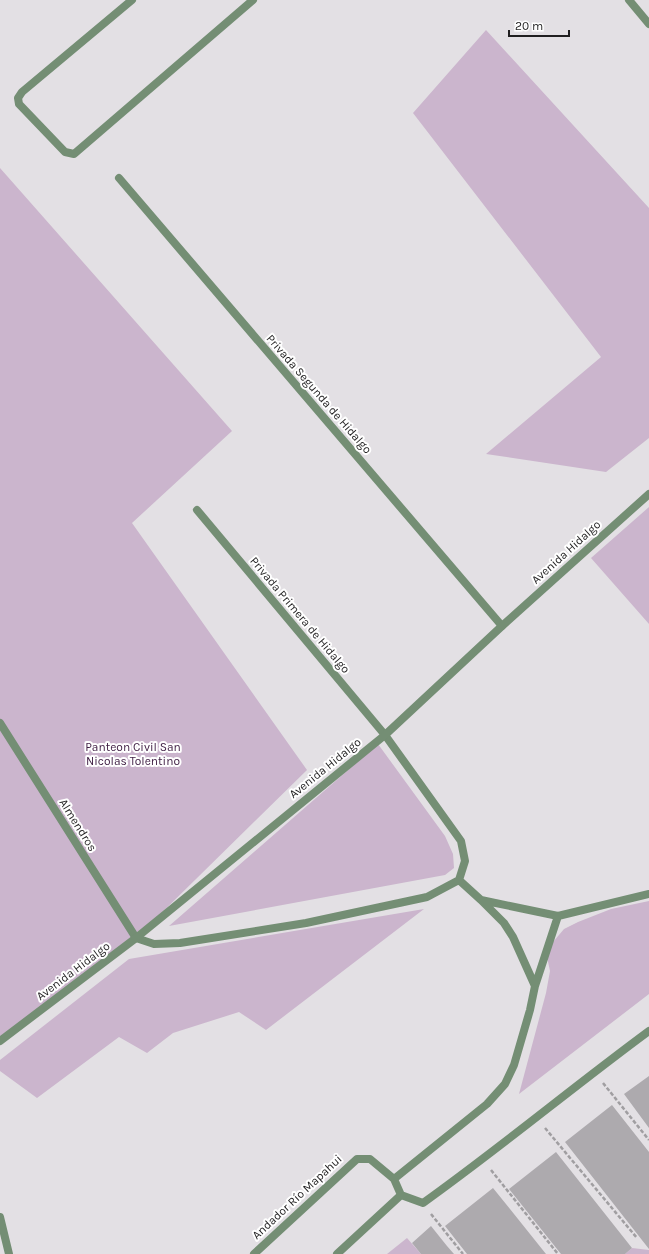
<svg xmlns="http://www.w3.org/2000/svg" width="649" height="1254" font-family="Karla,sans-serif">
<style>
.green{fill:#cbb5cd}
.building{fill:#adaaae}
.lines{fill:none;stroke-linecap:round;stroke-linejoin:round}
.path{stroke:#a09ea1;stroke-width:2.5;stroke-dasharray:4 2;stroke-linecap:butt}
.service{stroke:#748e74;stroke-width:8}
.minor{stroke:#748e74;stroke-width:8}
.tertiary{stroke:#748e74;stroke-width:8}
.labels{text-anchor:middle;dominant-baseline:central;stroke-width:4;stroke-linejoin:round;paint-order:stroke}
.street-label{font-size:12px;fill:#201f20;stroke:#fff}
.park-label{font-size:12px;fill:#3c1b40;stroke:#fff}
</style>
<rect width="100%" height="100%" fill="#e3e0e4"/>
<path class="green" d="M 486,30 L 649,208 L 649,438 L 606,472 L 486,454 L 601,357 L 413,113 Z
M 0,168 L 232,431 L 132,523 L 307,770 L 136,938 L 0,1038 Z
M 649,507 L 649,624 L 591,558 Z
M 378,744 L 445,836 L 453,854 L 454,868 L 445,875 L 169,926 Z
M 649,901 L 649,994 L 519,1094 L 546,993 L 550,971 L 547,957 L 548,948 L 564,929 L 578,922 L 611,909 Z
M 424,909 L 266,1030 L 239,1012 L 173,1033 L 147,1053 L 119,1037 L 37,1098 L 0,1071 L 0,1060 L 129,959 Z
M 407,1238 L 421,1254 L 387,1254 Z
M 632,1248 L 649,1250 L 649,1254 L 625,1254 Z"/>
<path class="building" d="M 649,1076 L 649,1128 L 624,1094 Z
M 612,1105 L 649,1152 L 649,1249 L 565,1142 Z
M 556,1152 L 632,1248 L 625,1254 L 561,1254 L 509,1189 Z
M 493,1188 L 518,1219 L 546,1254 L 467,1254 L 445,1226 Z
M 431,1226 L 447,1246 L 454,1254 L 421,1254 L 412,1243 Z"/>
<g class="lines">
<path class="path" d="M 603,1083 L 649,1140
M 545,1128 L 637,1238
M 491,1170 L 558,1254
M 431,1214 L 463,1254"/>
<path class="service" d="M 132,0 L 22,92 L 18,98 L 19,104 L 65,152 L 74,154 L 253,0
M 0,723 L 136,938"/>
<path class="minor" d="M 629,0 L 649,24
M 119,178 L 502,626
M 459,880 L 481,900 L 558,916 L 649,894
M 136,938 L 154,944 L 180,943 L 306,923 L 427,897 L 459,880 L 465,861 L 461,841 L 385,735 L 197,510
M 535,986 L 558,916
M 394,1179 L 487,1104 L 505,1084 L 514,1065 L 530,1010 L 535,986 L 513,937 L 504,923 L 481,900
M 0,1217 L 9,1254
M 254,1254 L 357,1159 L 370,1159 L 394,1179 L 401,1195 L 423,1203 C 500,1148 573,1087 649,1031
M 337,1254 L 401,1195"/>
<path class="tertiary" d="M 0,1041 L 136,938 L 385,735 L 502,626 L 649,494"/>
</g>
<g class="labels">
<g class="street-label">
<text transform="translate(319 394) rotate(49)">Privada Segunda de Hidalgo</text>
<text transform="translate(566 552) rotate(-42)">Avenida Hidalgo</text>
<text transform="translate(300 615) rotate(50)">Privada Primera de Hidalgo</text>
<text transform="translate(325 768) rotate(-39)">Avenida Hidalgo</text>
<text transform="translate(78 825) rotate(58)">Almendros</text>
<text transform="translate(73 971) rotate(-37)">Avenida Hidalgo</text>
<text transform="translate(297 1197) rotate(-43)">Andador Río Mapahui</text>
</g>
<g class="park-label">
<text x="133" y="747">Panteon Civil San<tspan x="133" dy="14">Nicolas Tolentino</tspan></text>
</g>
</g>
<path d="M509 30v6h60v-6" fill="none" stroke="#201f20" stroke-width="2"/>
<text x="515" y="30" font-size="12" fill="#201f20" stroke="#ffffff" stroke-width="3" paint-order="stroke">20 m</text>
</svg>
